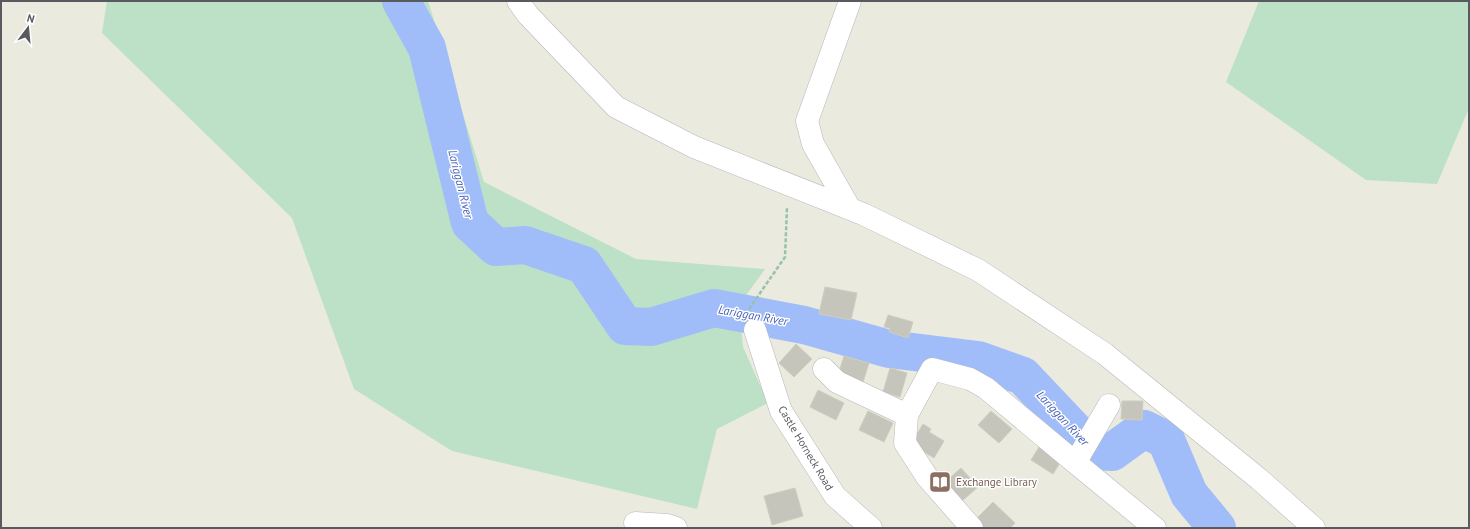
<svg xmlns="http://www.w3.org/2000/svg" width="1470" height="529" font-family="'PT Sans',sans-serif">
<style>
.green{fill:#bde1c6}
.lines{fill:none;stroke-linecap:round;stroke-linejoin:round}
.river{stroke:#a1bdf9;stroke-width:38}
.building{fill:#c5c5bc;stroke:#cfcdbe}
.minor-casing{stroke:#b7b8be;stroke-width:23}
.path{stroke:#97c1ad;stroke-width:2.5;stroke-dasharray:4 2;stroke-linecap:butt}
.minor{stroke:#fff;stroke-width:22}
.labels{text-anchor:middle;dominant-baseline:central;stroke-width:3;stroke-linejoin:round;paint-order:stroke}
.street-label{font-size:11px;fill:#585a60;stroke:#fff}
.education-label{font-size:11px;fill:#785e54;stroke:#fff;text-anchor:start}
.water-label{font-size:12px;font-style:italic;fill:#4762b9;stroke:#fff}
</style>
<rect width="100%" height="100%" fill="#eaeadf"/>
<path class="green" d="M 107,1 L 428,1 L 484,182 L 636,259 L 765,269 L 739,305 L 743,347 L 768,403 L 717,429 L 697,509 L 452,451 L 354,389 L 292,218 L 102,33 Z
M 1259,1 L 1469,1 L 1469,108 L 1437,184 L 1366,180 L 1226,82 Z"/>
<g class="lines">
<path class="river" d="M 401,1 L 427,48 L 470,223 L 496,247 L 525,245 L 584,265 L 625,326 L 651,327 L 714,308 L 804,325 L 889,349 L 978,360 L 1023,376 L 1094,451 L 1112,452 L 1144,429 L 1166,440 L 1189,494 L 1217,528"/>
</g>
<path class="building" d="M 825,287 L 857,293 L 851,320 L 819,314 Z
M 888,315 L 913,322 L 908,338 L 889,332 L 890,328 L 884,327 Z
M 796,344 L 812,359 L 794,377 L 779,363 Z
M 844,356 L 869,363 L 863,382 L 838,375 Z
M 890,368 L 907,373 L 900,397 L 883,392 Z
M 818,390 L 844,403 L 836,420 L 810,407 Z
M 1122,401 L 1143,401 L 1142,420 L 1121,419 Z
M 868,411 L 893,423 L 884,442 L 859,430 Z
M 991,411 L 1012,429 L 999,443 L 978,425 Z
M 923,424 L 931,429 L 929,432 L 944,441 L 934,458 L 911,444 Z
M 1041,444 L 1063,458 L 1053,474 L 1031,460 Z
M 961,468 L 978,487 L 962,501 L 945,482 Z
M 795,488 L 803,516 L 772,525 L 764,496 Z
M 993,502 L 1015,523 L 1010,528 L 985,528 L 976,519 Z"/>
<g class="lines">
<g class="minor-casing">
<path id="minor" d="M 518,1 L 528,15 L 616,107 L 694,147 L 863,214 L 978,270 L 1105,354 L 1259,479 L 1314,528
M 850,1 L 807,121 L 813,144 L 850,209
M 755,330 L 781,411 L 835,496 L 871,528
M 824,369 L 837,382 L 907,415
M 1071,459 L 1155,528
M 635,523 L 667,525 L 676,528
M 972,528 L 927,477 L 905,443 L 907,415 L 932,369 L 970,379 L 986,388 L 1071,459 L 1078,458 L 1109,405"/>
</g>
<path class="path" d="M 749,309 L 785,257 L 787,207"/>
<use href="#minor" class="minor"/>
</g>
<defs>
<g id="library-square" transform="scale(1.15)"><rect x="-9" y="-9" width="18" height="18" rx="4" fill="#8d6e63" stroke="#fff"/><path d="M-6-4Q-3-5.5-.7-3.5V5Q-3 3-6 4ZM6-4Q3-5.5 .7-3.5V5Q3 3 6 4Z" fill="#fff"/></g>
</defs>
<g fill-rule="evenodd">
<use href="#library-square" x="940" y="482"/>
</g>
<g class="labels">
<g class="street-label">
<text transform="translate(806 448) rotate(59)">Castle Horneck Road</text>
</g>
<g class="education-label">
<text x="956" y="482">Exchange Library</text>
</g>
<g class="water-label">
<text transform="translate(461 184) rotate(76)">Lariggan River</text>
<text transform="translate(753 315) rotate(10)">Lariggan River</text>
<text transform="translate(1063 418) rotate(47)">Lariggan River</text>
</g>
</g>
<rect width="1470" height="529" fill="none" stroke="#585a60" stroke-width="4"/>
<g transform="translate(28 28) rotate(16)" stroke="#ffffff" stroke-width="3" paint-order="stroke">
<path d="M0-3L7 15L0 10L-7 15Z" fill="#585a60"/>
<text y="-6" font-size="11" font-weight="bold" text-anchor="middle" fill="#585a60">N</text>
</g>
</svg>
